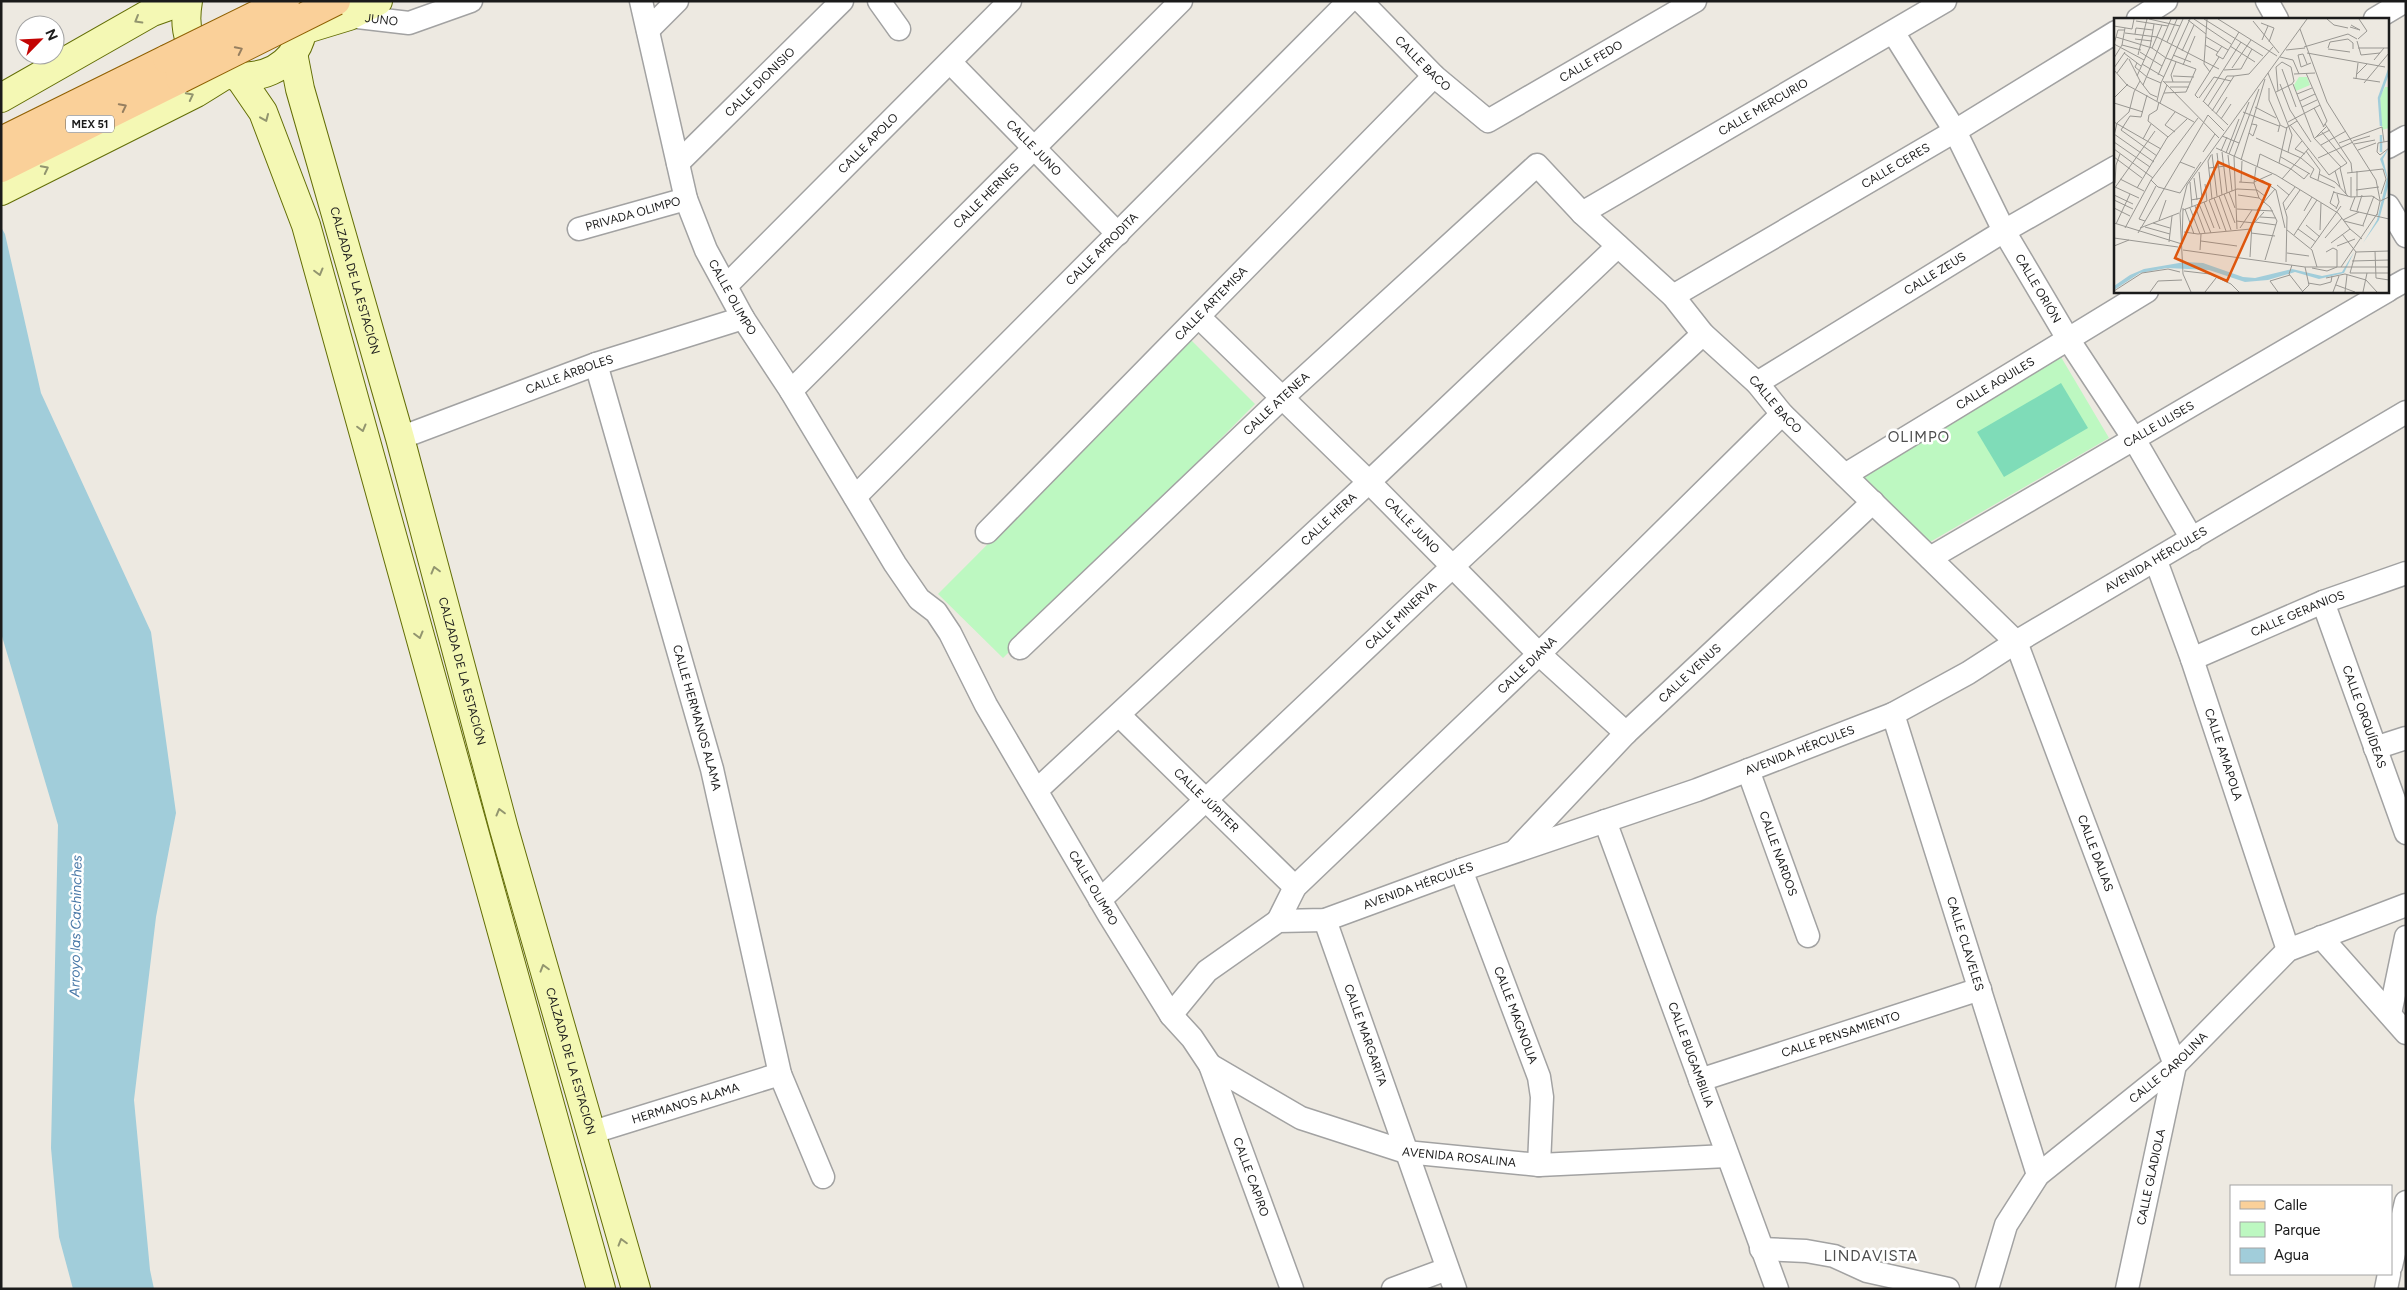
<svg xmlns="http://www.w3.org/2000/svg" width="2407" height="1290" font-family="Figtree,sans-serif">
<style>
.park{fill:#bdf8c1}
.pitch{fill:#7fdcb8}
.water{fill:#a1cdda}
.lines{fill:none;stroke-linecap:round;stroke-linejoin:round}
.minor-casing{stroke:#a2a2a2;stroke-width:25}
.secondary-casing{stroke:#636e06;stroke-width:30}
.primary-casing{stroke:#906103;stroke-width:30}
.minor{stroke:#fff;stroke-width:22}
.secondary{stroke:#f4f8b4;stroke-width:28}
.primary{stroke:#fad099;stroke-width:28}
.primary-bridge-casing{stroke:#906103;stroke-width:30;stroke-linecap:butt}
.primary-bridge{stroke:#fad099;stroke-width:28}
.oneway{stroke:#92956f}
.oneway2{stroke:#967f60}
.labels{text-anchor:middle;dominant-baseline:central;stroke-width:5;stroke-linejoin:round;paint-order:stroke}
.shield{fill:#fff;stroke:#5f5f5f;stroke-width:1}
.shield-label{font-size:11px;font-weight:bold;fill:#1b1b1b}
.street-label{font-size:12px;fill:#1b1b1b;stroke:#fff}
.water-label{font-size:14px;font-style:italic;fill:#4a79a8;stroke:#fff}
.quarter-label{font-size:15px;letter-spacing:1px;fill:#4e4e4e;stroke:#fff}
.inset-river{fill:none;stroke:#a1cdda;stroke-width:2.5}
.inset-road{fill:none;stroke:#999792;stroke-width:1}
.view{fill:#de560d;fill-opacity:0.15;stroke:#de560d;stroke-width:2.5}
.inset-edge{fill:none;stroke:#1b1b1b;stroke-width:2.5}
</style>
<rect width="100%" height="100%" fill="#ede9e1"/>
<path class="park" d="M 1191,340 L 1255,404 L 1003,658 L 938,594 Z
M 2061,357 L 2109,438 L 1930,542 L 1857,475 Z"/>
<path class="pitch" d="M 2061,383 L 2088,428 L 2004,477 L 1977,432 Z"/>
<path class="water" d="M 1,227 L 5,234 L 41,393 L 151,632 L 176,813 L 156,917 L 134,1100 L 150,1270 L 154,1289 L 73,1289 L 59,1237 L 51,1148 L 58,825 L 1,633 Z"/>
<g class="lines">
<g class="minor-casing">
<g id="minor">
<path id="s1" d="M 641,1 L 686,199 L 706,250 L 743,318 L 791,391 L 895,564 L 919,599 L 936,612 L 950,633 L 986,705 L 1109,915 L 1171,1015 L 1192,1038 L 1210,1065 L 1292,1289"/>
<path d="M 879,1 L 899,29"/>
<path id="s2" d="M 1361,1 L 1434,76 L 1488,121 L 1695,1"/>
<path d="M 2267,1 L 2277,19"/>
<path id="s3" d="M 347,11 L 349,16 L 409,23 L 471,1"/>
<path d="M 2138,19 L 2166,1"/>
<path d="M 2375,19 L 2405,1"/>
<path d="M 648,30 L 677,1"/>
<path id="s4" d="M 1893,32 L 1955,131 L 2004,231 L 2068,339 L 2134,439 L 2192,539"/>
<path id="s5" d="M 950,62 L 1118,234"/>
<path d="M 2388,147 L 2406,137"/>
<path id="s6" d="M 678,163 L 842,1"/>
<path d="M 2388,206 L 2406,236"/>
<path id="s7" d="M 1582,213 L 1945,1"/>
<path id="s8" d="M 579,229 L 686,199"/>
<path id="s9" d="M 727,285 L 1010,1"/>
<path d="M 2388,290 L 2406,280"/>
<path id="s10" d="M 1673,296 L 1955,131 L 2116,32"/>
<path id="s11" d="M 1199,317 L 1369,482 L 1539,654 L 1626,733"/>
<path id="s12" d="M 596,364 L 712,769 L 780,1074 L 823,1177"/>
<path id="s13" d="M 1757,383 L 2004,231 L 2116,167"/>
<path id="s14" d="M 791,391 L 1181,1"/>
<path id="s15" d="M 400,438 L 596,364 L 743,318"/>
<path id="s16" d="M 1845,475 L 2147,291"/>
<path id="s17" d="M 855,497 L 1349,1"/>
<path id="s18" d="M 987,532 L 1434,76"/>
<path id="s19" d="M 1930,558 L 2387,291"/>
<path id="s20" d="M 2156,561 L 2192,659 L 2288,950"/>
<path id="s21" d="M 2323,602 L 2406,833"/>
<path id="s22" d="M 1020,648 L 1282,398 L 1537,165 L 1582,213 L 1673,296 L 1703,334 L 1757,383 L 1782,414 L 2016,642 L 2175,1065 L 2127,1289"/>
<path id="s23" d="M 2192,659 L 2323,602 L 2406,573"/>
<path id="s24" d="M 1893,714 L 2038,1175"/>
<path id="s25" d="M 1119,715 L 1295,887"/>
<path d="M 2375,748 L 2406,738"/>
<path id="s26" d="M 1748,770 L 1808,936"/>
<path id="s27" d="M 1037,790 L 1369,482 L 1618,246"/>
<path id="s28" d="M 1605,821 L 1777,1289"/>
<path id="s29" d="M 1516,850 L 1626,733 L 1873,502"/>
<path id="s30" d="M 1461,870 L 1539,1077 L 1542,1097 L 1539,1165"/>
<path id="s31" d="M 1100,900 L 1452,567 L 1703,334"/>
<path id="s32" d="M 1325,920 L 1455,1289"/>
<path id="s33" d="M 1278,921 L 1295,887 L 1539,654 L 1782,414"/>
<path d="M 2321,937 L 2406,1033"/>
<path d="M 2390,1014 L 2406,937"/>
<path id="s34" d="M 1171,1015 L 1207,971 L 1278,921 L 1325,920 L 1461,870 L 1697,790 L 1893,714 L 1968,673 L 2016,642 L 2406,412"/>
<path id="s35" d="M 1210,1065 L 1301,1118 L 1406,1152 L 1539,1165 L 1727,1156"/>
<path id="s36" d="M 1700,1080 L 1980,989"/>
<path id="s37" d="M 590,1133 L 780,1074"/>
<path d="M 1761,1249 L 1806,1251 L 1834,1256 L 1867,1271 L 1948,1289"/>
<path d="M 2391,1266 L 2406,1202"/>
<path d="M 1393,1289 L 1447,1269"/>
<path id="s38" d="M 1987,1289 L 2006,1225 L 2038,1175 L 2175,1065 L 2288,950 L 2406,905"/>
<path d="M 2386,1289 L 2389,1274"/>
</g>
</g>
<g class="secondary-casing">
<g id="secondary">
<path d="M 188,1 C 169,107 326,96 300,1"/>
<path d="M 303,30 L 349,16 L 378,1"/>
<path id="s39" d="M 293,53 L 300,89 L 400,438 L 504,829 L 636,1289"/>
<path d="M 239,77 L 263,112 L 306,225 L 601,1289"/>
<path d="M 1,98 L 152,12 L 183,1"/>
<path d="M 1,191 L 196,93 L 225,75"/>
</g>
</g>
<g class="primary-casing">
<path id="primary" d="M 1,141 L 167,59
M 1,168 L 180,79"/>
</g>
<use href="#minor" class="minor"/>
<use href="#secondary" class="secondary"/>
<use href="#primary" class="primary"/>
<g class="primary-bridge-casing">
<path id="primary-bridge" d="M 167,59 L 285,1
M 180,79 L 336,1"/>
</g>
<use href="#primary-bridge" class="primary-bridge"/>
</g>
<defs><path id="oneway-chevron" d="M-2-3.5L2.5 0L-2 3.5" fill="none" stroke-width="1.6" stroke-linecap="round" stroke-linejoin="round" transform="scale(1.25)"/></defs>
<g class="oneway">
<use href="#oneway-chevron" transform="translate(138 20) rotate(150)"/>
<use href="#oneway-chevron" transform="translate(190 96) rotate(-27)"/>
<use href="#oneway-chevron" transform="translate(265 118) rotate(67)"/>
<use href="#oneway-chevron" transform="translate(45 169) rotate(-27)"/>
<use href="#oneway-chevron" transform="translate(319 272) rotate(75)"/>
<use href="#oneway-chevron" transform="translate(362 428) rotate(75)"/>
<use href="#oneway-chevron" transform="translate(435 570) rotate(-105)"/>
<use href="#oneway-chevron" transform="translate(419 635) rotate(75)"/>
<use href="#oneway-chevron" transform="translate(500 812) rotate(-105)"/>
<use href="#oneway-chevron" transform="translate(544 968) rotate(-106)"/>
<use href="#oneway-chevron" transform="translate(622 1242) rotate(-106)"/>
</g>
<g class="oneway2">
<use href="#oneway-chevron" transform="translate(239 50) rotate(-26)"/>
<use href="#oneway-chevron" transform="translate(123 107) rotate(-27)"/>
</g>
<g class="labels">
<rect class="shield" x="66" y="115.5" width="48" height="17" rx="4"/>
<g class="shield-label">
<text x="90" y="124">MEX 51</text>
</g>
<g class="street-label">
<text stroke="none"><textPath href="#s3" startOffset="38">JUNO</textPath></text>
<text stroke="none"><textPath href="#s2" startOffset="294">CALLE FEDO</textPath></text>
<text stroke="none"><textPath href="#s2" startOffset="88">CALLE BACO</textPath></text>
<text stroke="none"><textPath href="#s6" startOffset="115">CALLE DIONISIO</textPath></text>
<text stroke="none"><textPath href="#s7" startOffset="210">CALLE MERCURIO</textPath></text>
<text stroke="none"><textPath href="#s9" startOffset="200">CALLE APOLO</textPath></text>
<text stroke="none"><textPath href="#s5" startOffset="120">CALLE JUNO</textPath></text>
<text stroke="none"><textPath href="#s10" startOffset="258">CALLE CERES</textPath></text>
<text stroke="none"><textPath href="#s14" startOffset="276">CALLE HERNES</textPath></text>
<text stroke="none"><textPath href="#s8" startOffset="56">PRIVADA OLIMPO</textPath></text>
<text stroke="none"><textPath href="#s17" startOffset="350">CALLE AFRODITA</textPath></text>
<text stroke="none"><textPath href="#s13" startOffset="209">CALLE ZEUS</textPath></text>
<text stroke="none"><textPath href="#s39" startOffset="236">CALZADA DE LA ESTACIÓN</textPath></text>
<text stroke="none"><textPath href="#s4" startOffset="295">CALLE ORIÓN</textPath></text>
<text stroke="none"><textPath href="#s1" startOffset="312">CALLE OLIMPO</textPath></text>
<text stroke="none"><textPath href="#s18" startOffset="320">CALLE ARTEMISA</textPath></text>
<text stroke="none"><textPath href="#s15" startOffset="181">CALLE ÁRBOLES</textPath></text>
<text stroke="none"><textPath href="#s16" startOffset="176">CALLE AQUILES</textPath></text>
<text stroke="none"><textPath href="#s22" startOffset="354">CALLE ATENEA</textPath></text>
<text stroke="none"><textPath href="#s22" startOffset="1046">CALLE BACO</textPath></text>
<text stroke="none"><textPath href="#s19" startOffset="265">CALLE ULISES</textPath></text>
<text stroke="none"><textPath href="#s27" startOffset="398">CALLE HERA</textPath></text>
<text stroke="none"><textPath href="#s11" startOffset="298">CALLE JUNO</textPath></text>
<text stroke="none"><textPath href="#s34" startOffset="1100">AVENIDA HÉRCULES</textPath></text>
<text stroke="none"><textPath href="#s23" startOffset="115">CALLE GERANIOS</textPath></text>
<text stroke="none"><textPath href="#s31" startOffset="414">CALLE MINERVA</textPath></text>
<text stroke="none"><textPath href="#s33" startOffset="359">CALLE DIANA</textPath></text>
<text stroke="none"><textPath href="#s39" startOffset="641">CALZADA DE LA ESTACIÓN</textPath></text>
<text stroke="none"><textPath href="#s29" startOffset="248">CALLE VENUS</textPath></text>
<text stroke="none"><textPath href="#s12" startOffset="368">CALLE HERMANOS ALAMA</textPath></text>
<text stroke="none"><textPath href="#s21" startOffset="122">CALLE ORQUÍDEAS</textPath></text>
<text stroke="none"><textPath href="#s34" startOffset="695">AVENIDA HÉRCULES</textPath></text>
<text stroke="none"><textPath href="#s20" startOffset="205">CALLE AMAPOLA</textPath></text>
<text stroke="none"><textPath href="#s25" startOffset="122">CALLE JÚPITER</textPath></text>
<text stroke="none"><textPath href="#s26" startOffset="89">CALLE NARDOS</textPath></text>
<text stroke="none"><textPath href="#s22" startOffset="1610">CALLE DALIAS</textPath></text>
<text stroke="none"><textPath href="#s34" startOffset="290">AVENIDA HÉRCULES</textPath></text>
<text stroke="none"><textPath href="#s1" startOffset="1006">CALLE OLIMPO</textPath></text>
<text stroke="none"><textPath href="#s24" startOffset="241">CALLE CLAVELES</textPath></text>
<text stroke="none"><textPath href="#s30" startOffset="155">CALLE MAGNOLIA</textPath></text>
<text stroke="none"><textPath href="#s36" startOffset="148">CALLE PENSAMIENTO</textPath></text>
<text stroke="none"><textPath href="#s32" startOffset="122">CALLE MARGARITA</textPath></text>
<text stroke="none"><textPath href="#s28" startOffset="249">CALLE BUGAMBILIA</textPath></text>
<text stroke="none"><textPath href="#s39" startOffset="1046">CALZADA DE LA ESTACIÓN</textPath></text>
<text stroke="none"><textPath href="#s38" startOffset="295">CALLE CAROLINA</textPath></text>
<text stroke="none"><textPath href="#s37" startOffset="100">HERMANOS ALAMA</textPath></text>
<text stroke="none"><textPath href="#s35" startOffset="269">AVENIDA ROSALINA</textPath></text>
<text stroke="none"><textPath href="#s1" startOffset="1338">CALLE CAPIRO</textPath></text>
<text transform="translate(2151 1177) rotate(-78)">CALLE GLADIOLA</text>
</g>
<g class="water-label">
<text transform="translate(76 926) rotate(-89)">Arroyo las Cachinches</text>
</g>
<g class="quarter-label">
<text x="1919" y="437">OLIMPO</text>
<text x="1871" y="1256">LINDAVISTA</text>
</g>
</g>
<g transform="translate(2114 18)">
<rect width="275" height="275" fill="#ede9e1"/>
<path d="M 185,59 L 193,59 L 196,67 L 182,73 L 180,67 ZM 271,69 L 275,69 L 275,110 L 268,112 L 266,79 Z" fill="#bdf8c1"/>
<path d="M 275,130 L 269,141 L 275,165 L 265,202 L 249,225 L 263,202 L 273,160 L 266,141 ZM 240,234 L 230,255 L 205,261 L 181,254 L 154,262 L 131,264 L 95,252 L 53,250 L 26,255 L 0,272 L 0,268 L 16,257 L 30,251 L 71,244 L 89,245 L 129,259 L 141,260 L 178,251 L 208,258 L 228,254 Z" fill="#a1cdda"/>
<path class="inset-river" d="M 267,108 L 265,80 L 275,52M 267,134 L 267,117"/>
<path class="inset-road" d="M 35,1 L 66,8M 80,1 L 117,26M 90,1 L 149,38M 93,1 L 90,46 L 96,54M 104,1 L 163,38M 213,1 L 220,7 L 234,10M 74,2 L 92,16M 22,3 L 54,8M 139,3 L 165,35M 147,5 L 160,10 L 155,24M 0,8 L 18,11 L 20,1M 236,9 L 246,12 L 237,7M 186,11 L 213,84 L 262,162 L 266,182M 11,15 L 43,19 L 105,51M 21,16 L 22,10 L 39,12M 2,19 L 38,30 L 52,40 L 82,51 L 72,74 L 50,75M 92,19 L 114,32M 21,21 L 38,23M 244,21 L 253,13 L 245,1M 148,22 L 154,8M 243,23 L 247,37 L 266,35M 53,24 L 63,1M 0,26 L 30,42M 0,26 L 4,12 L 11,12M 8,27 L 27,32M 91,27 L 104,34 L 108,28M 116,28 L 141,44M 190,29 L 234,16 L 243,21M 38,30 L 48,7M 214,30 L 216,24 L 234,21 L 239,25 L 239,31M 244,30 L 274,30M 214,31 L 236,34M 172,32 L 191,30M 68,33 L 80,7M 26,34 L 48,48M 104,34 L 102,37 L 109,41 L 125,14M 10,35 L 27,48M 193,35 L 271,49M 24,37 L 33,1M 59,37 L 77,44M 166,39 L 179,42 L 185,56M 0,40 L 8,27 L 11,10M 15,41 L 26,63 L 36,76 L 43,79M 260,42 L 270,30M 23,45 L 21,49 L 33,59 L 47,65M 28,46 L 50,59M 193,46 L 189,36 L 184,37 L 187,49 L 197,45M 69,47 L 81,18M 0,50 L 11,34M 118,50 L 137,22M 168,51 L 182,89M 0,52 L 13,67 L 80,104M 110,52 L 127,51 L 138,31M 3,55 L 14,40M 154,55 L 178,117 L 174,134M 192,55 L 213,103 L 209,109M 180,56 L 201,55M 44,57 L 69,1M 242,57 L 253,46M 23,58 L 36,29 L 40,6M 59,58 L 80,59M 239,60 L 266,64M 242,61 L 244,45M 49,63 L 105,120M 50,64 L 76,64M 59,64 L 57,57 L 62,44M 250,65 L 275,35M 166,66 L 176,92 L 197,124M 179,66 L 200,120 L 227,149M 29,67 L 57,1M 56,69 L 75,69M 155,70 L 155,82 L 166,106 L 164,114M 162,74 L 178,66 L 180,63 L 177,49 L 168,44 L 162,49 L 164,73M 183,76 L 198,70M 0,80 L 14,66M 84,80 L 81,77 L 105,39M 85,80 L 100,59 L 117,63M 43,83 L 47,65 L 76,1M 89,83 L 114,107M 186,83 L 201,76M 45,84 L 43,92 L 35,97 L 34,103 L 54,119M 89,84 L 127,24M 0,85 L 29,94M 46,85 L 53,67M 94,88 L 113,58 L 120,58M 141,89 L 162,100M 188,89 L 203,82M 200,90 L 210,109M 98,93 L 120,58 L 135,56 L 159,29M 129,94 L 165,108M 102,96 L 113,79M 16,98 L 7,112 L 43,138M 16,98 L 27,99 L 33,77M 107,101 L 117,86M 0,104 L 47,131M 174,104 L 206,87M 211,106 L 237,145 L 238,154M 166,107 L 172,110 L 183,103M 176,107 L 215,157M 207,113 L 233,145 L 215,157M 61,114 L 51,107 L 61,94M 135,115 L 139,118 L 143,107 L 138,106M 0,116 L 40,144M 0,118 L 3,105 L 15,94 L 20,74 L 26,63M 108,118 L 125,125M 202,119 L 216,112M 142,120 L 187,140 L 200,151 L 196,159 L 221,170M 29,121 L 37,106M 200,121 L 213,108M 188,123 L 181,131 L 191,136M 239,123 L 256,118M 275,123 L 264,125 L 263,134 L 266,137 L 275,130M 0,124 L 36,149M 225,125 L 268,109 L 270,124M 240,126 L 261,122M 207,127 L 232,113M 102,130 L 162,157 L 224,195 L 236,211 L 248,221M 0,131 L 39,160M 244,132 L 262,125M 107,133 L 113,119M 192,133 L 206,152 L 204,162M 89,134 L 101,116M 108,134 L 113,175M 103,135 L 108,177M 112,135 L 125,101M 98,136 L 103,178M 115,136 L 135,84M 97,137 L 94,143 L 98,181M 114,137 L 118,173M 0,139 L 28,160M 167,139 L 196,156M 204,140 L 239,124M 127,142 L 151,61M 66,144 L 81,150M 165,145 L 173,109M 142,149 L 140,165 L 145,180 L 156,189 L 163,203 L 151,242M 143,149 L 146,136 L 177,151 L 190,161 L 195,155M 95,150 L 112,148M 226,150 L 232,176M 221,153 L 226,169M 233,155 L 269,151 L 272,161 L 267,176M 205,156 L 221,164 L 234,178M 237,159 L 237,179M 80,160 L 83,182M 6,161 L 30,173M 168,161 L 195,130M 37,162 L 44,169 L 66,175 L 87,144M 148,162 L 162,172 L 171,210M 76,164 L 78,189M 125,164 L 140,165M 127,164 L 128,143M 140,164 L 158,156M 1,165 L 2,147 L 6,136M 163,167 L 175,177M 1,169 L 25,180M 23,170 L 53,120 L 73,101M 0,171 L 41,113M 242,172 L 265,169M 220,173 L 216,185 L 223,190M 115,174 L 121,190M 219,174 L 237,179 L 258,178 L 266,183M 110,176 L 121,205M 0,177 L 19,186M 124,177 L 145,180M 105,178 L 117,212M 243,178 L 243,153M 241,179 L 236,192 L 275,201M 100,180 L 112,213M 0,182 L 19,191M 77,182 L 88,180 L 85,154M 90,184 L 100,210M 85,186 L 97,215M 81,188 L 91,215M 0,190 L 16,198M 76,190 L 86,216M 71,191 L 80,216M 123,191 L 159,193M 222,191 L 225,184 L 223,176M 69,192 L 93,183 L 91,166M 143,192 L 161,171M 172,192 L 186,172M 190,193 L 198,179M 243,193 L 248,177M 263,197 L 266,183 L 275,179M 146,199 L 162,200M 45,202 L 52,182M 229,202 L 245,194M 31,203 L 25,201 L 42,168M 122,203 L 140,205 L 150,194M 230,203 L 250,208M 141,204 L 162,207M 0,205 L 68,226 L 69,190M 39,205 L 56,210M 2,206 L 16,176M 192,207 L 206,219M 249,207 L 260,178M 31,209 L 56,216M 11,210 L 37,162 L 84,100M 26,210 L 65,195M 126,210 L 138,192M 106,211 L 95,182 L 123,171 L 143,172 L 152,179M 123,211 L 120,139 L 145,71M 184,211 L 202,224M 173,212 L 198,232 L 203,249M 206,212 L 207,185M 70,214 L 84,216 L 137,211M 24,215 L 94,97 L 110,113M 137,215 L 161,218M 228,216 L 242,234 L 275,233M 180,217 L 203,182M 0,220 L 64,229M 211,220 L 228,200M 87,223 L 123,228M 55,224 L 58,198M 217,225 L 236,211M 0,228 L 15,222M 223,228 L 241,221M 197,230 L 227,188M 69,232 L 191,249 L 227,249 L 263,196M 86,232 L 87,216M 261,233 L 262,260 L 275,262M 212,234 L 219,230 L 223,232 L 223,249M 173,235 L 195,238M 136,239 L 138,205M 238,243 L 275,242M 172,244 L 173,199 L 169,185 L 181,169M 178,247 L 175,256 L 189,274M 227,249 L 275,249M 198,250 L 213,253 L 223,249M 70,253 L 96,256 L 117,266 L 125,274M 236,255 L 275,255M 236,255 L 242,234M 212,260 L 231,256 L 252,262 L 263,274M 194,265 L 206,267 L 217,264 L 218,258M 222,267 L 241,274M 0,273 L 28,255 L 54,251 L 66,254M 36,274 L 44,263 L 68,262M 77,274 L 69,256 L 66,195 L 73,167 L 193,1M 91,274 L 102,260M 164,274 L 156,263 L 176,257M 188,274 L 195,267 L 191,249M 219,274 L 225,258M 231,274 L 233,257M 249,274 L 253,255"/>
<path class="view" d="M 104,144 L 156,167 L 113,263 L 61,240 Z"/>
<rect width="275" height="275" class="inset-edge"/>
</g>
<rect width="2407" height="1290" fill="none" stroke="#1b1b1b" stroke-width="5"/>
<rect x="2230" y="1185" width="162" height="90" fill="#ffffff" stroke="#a4a4a4"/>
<rect x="2240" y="1201" width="25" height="8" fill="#fad099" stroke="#a4a4a4"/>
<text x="2274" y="1210" font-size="15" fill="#1b1b1b">Calle</text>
<rect x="2240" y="1222" width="25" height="15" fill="#bdf8c1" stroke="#a4a4a4"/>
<text x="2274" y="1235" font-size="15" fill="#1b1b1b">Parque</text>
<rect x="2240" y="1248" width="25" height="15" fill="#a1cdda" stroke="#a4a4a4"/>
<text x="2274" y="1260" font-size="15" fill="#1b1b1b">Agua</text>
<g transform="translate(40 40) rotate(66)"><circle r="24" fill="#ffffff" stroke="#a4a4a4"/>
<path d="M0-4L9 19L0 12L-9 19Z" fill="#c30403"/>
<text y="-8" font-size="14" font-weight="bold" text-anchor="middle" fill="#1b1b1b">N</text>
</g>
</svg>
